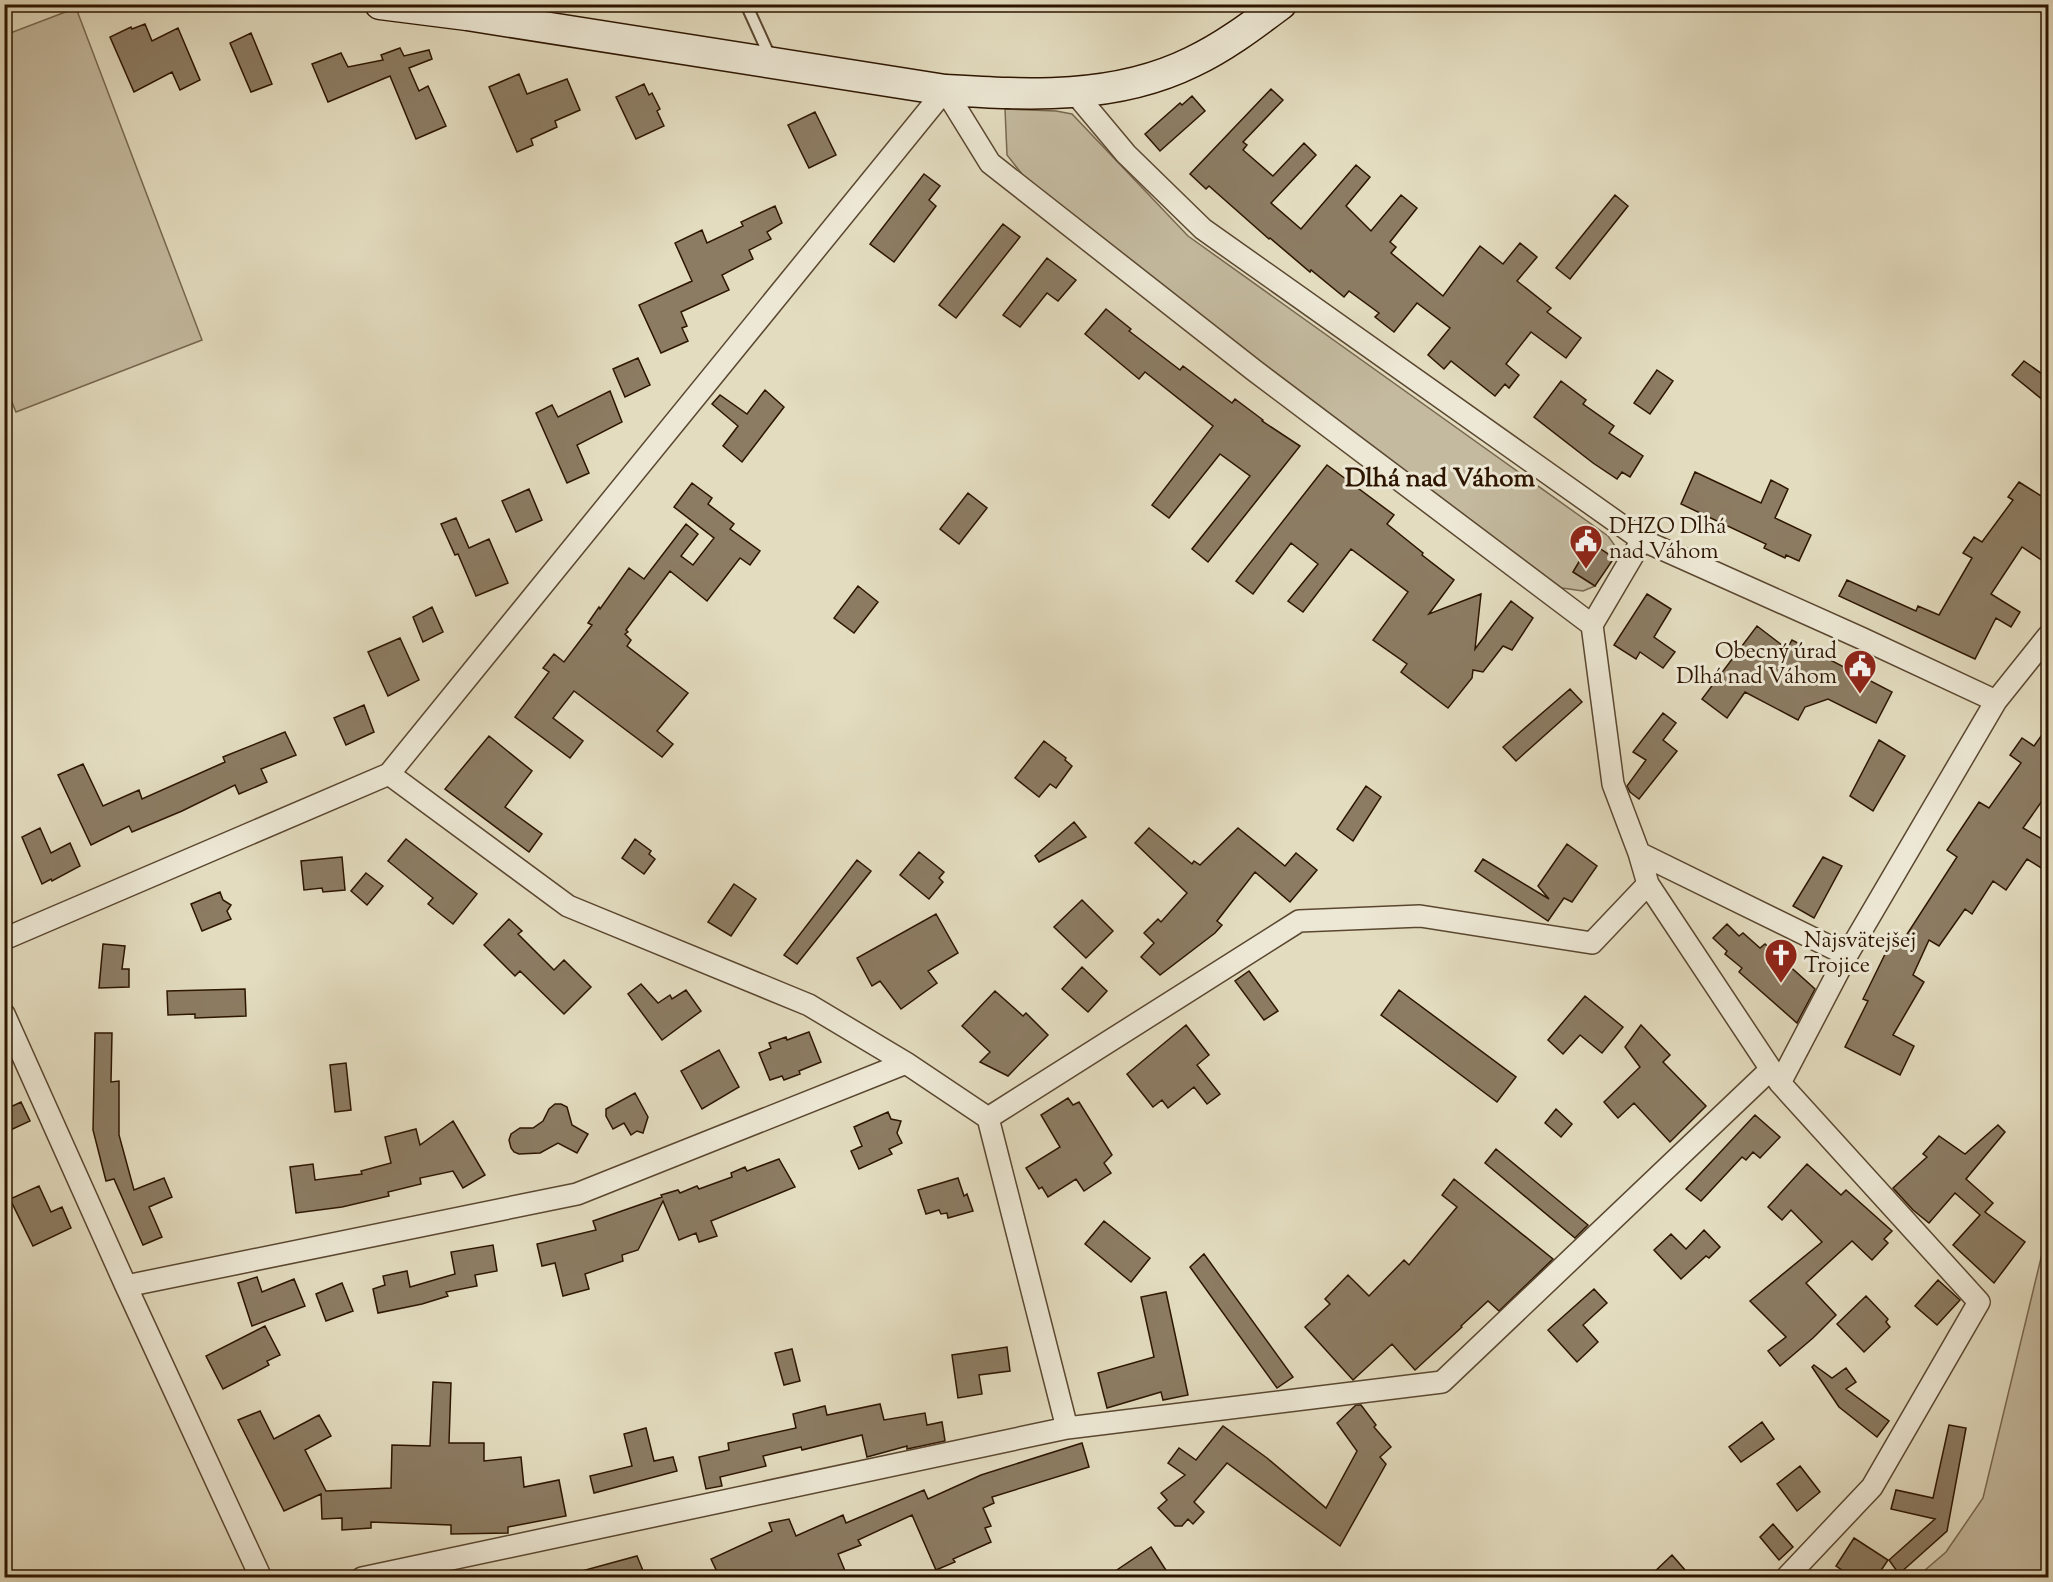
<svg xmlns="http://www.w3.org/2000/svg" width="2053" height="1582" font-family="'Sorts Mill Goudy',serif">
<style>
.green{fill:#c4ba9f;stroke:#786850;stroke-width:1.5}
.building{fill:#8c7c63;stroke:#2d1500;stroke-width:1.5}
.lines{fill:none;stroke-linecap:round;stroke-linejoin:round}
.lane-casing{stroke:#5a4730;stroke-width:14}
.street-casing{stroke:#5a4730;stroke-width:24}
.secondary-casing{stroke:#2d1500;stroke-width:33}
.lane{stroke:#ede8d5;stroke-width:10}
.street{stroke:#ede8d5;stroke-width:21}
.secondary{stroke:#ede8d5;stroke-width:30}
.labels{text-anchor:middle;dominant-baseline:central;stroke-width:6;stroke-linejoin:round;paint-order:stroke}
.poi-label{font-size:22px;fill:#2d1500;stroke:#ede8d5;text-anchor:start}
.quarter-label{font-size:26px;font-weight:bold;fill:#2d1500;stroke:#ede8d5}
</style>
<rect width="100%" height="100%" fill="#e3dcbf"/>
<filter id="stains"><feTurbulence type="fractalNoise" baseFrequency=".00333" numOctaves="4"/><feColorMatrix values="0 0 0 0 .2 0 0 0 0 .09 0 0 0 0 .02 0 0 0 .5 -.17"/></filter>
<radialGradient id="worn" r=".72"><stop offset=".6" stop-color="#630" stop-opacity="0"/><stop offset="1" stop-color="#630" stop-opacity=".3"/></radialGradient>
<path class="green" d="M 76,8 L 202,340 L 16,412 L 4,383 L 5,35 Z
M 1005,109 L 1056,111 L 1072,114 L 1188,236 L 1608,536 L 1618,550 L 1614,558 L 1584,538 L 1575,552 L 1582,557 L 1573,572 L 1595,586 L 1583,591 L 1562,588 L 1113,253 L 1022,174 L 1007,155 Z
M 2048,1229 L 2048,1577 L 1917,1577 L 1946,1552 L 1983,1498 Z"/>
<path class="building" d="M 145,24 L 152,41 L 178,28 L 200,80 L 180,90 L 172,72 L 134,92 L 110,37 L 131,27 L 132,29 Z
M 251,33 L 272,84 L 251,92 L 230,43 Z
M 400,48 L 404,56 L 429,50 L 432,59 L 409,68 L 419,91 L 428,86 L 446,126 L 416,139 L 390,76 L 328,102 L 312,64 L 341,53 L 348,67 L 383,60 L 381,55 Z
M 519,74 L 527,94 L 567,79 L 580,110 L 555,121 L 557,127 L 531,139 L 533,145 L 517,152 L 489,87 Z
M 644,84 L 649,95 L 652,93 L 660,109 L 657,111 L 664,126 L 636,139 L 616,97 Z
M 1271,89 L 1283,100 L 1243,142 L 1247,145 L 1243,150 L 1273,176 L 1304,143 L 1316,155 L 1271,203 L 1301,229 L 1356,165 L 1370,177 L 1346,206 L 1371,231 L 1401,195 L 1417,208 L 1390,242 L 1396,247 L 1391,253 L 1443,296 L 1480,246 L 1503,264 L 1520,243 L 1537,257 L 1517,281 L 1551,308 L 1547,312 L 1581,338 L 1566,358 L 1531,332 L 1506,364 L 1519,375 L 1509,388 L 1505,384 L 1495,396 L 1451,361 L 1444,369 L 1428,355 L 1450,328 L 1417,303 L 1394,332 L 1375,317 L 1379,313 L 1349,291 L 1344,297 L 1311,270 L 1310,272 L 1270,238 L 1269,239 L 1209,186 L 1206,189 L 1190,174 Z
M 1192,96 L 1205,111 L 1160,151 L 1145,134 L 1180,103 L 1182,105 Z
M 815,112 L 836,155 L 809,168 L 788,125 Z
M 924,174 L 940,186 L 929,200 L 936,206 L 894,262 L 870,244 Z
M 1615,195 L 1628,206 L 1570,279 L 1556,268 Z
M 775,206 L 782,223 L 767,232 L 771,239 L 749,250 L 753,259 L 722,275 L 729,290 L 681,312 L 687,326 L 682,328 L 688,341 L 661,353 L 639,305 L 692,281 L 675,243 L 702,230 L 707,243 L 743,226 L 741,222 Z
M 1003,224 L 1020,237 L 956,318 L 939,305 Z
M 1047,258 L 1076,280 L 1058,301 L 1047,293 L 1020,327 L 1003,315 Z
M 1106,309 L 1131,329 L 1129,331 L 1180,370 L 1183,366 L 1232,403 L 1235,399 L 1263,420 L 1262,421 L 1300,446 L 1208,562 L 1192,549 L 1250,476 L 1220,454 L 1169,518 L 1152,505 L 1213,426 L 1145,372 L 1139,379 L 1085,334 Z
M 638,358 L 650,385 L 625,397 L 613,369 Z
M 2024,361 L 2049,379 L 2049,405 L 2012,375 Z
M 1657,370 L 1673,381 L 1650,414 L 1634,403 Z
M 1561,381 L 1586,400 L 1583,404 L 1614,426 L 1609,433 L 1643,456 L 1630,477 L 1622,472 L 1617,479 L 1593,463 L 1534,417 Z
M 765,390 L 784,407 L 742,462 L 723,446 L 738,426 L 712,404 L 720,395 L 747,414 Z
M 610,391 L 622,422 L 577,445 L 589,473 L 567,483 L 536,413 L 552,405 L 558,417 Z
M 1327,465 L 1394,515 L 1387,524 L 1423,553 L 1422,555 L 1454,580 L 1429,614 L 1481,594 L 1475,649 L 1511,601 L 1533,618 L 1512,650 L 1503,646 L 1483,672 L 1473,670 L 1472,678 L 1448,708 L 1401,672 L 1407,664 L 1373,640 L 1408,592 L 1351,549 L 1303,612 L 1288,601 L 1318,564 L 1291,543 L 1253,594 L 1236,581 Z
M 1695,472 L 1761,503 L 1771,480 L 1788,489 L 1775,518 L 1811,535 L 1799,561 L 1786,555 L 1785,558 L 1764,548 L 1766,544 L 1681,504 Z
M 2019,482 L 2049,501 L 2049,565 L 2022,547 L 1991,594 L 2020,612 L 2011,627 L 1996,618 L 1975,659 L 1839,596 L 1847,580 L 1916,611 L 1918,606 L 1939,615 L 1972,558 L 1963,553 L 1974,537 L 1982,542 L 2013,500 L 2008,497 Z
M 692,483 L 712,498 L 708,504 L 734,524 L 730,529 L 760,551 L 750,565 L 740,558 L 707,601 L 670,571 L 626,630 L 628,632 L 625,634 L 631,640 L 627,646 L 688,693 L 657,731 L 673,744 L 662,757 L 574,691 L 553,718 L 583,741 L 570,758 L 515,717 L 549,672 L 543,668 L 554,654 L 564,662 L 592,625 L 588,623 L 599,607 L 600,609 L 629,568 L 644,579 L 686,524 L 698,534 L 681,556 L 693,565 L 714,538 L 674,507 Z
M 529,489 L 542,520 L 516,532 L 502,501 Z
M 968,493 L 987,508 L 959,544 L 940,529 Z
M 456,518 L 469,548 L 489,539 L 508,583 L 476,596 L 458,554 L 455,555 L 441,524 Z
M 1584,538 L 1614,558 L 1595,586 L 1573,572 L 1582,557 L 1575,552 Z
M 858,586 L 878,602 L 854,633 L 834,618 Z
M 1647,594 L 1671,609 L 1654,637 L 1675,652 L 1663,668 L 1640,652 L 1636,659 L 1614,645 Z
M 432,607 L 443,632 L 423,642 L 413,617 Z
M 1757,626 L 1787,649 L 1792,640 L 1892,692 L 1876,723 L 1828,699 L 1805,707 L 1798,720 L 1745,692 L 1727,718 L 1702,699 Z
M 400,638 L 419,680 L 388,696 L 368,652 Z
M 1570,689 L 1582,702 L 1516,761 L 1503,747 Z
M 364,705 L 374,732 L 346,745 L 334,718 Z
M 1663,713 L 1676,723 L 1663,740 L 1677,751 L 1639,799 L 1630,792 L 1627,786 L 1646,760 L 1633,752 Z
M 2049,725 L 2049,791 L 2023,828 L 2049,843 L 2049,873 L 2027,859 L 2006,890 L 1993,881 L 1972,914 L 1965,909 L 1939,946 L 1929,940 L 1913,975 L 1924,982 L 1893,1035 L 1914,1046 L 1900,1075 L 1845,1047 L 1868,1001 L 1863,999 L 1893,938 L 1902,942 L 1957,857 L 1947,850 L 1979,802 L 1989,808 L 2021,763 L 2010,755 L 2022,738 L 2034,746 Z
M 285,732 L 296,755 L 261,769 L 267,782 L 239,794 L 235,785 L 182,811 L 132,832 L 129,826 L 91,845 L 58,775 L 83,764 L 103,806 L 139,790 L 142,799 L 225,762 L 223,757 Z
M 489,736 L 532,771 L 505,807 L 542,834 L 529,852 L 445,789 Z
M 1879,740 L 1905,756 L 1873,811 L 1850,796 Z
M 1044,741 L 1066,758 L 1065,760 L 1072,766 L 1056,788 L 1050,784 L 1039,797 L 1015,778 Z
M 1366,786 L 1381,797 L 1353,841 L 1337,829 Z
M 1074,822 L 1086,837 L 1039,862 L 1035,856 Z
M 40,828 L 51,853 L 70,843 L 80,866 L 52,881 L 51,879 L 42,884 L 22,837 Z
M 1149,828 L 1192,864 L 1194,861 L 1200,865 L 1238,828 L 1285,866 L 1296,853 L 1317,870 L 1290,902 L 1255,872 L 1217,921 L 1222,925 L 1215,933 L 1160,975 L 1141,957 L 1154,943 L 1144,933 L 1158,919 L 1161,922 L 1187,893 L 1135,843 Z
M 406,839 L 477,894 L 453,924 L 428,904 L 433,898 L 388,861 Z
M 635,839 L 651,851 L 649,854 L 655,859 L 644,874 L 622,858 Z
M 1567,844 L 1597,866 L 1572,902 L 1564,898 L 1548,921 L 1475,871 L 1483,859 L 1549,899 L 1538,886 Z
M 919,852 L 944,872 L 939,878 L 943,882 L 929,899 L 900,875 Z
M 342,857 L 345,890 L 323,892 L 322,888 L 304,890 L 301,861 Z
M 1823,857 L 1842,866 L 1814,918 L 1793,906 Z
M 857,860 L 871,871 L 797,964 L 784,955 Z
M 366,873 L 383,886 L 367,905 L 351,891 Z
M 734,884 L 756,899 L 731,936 L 708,922 Z
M 220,892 L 223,900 L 231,905 L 227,911 L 231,919 L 202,931 L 191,904 Z
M 1082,900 L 1113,931 L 1086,958 L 1054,927 Z
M 936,914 L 958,953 L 928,971 L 937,983 L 901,1009 L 880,981 L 872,986 L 857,958 Z
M 509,919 L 522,931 L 518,934 L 554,970 L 564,960 L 591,987 L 564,1014 L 520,971 L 515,976 L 484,945 Z
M 1727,924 L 1739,936 L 1743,933 L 1760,948 L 1765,944 L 1815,989 L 1797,1023 L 1739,972 L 1742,968 L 1725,954 L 1727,951 L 1713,938 Z
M 103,944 L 125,946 L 122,969 L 129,969 L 129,987 L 99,988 Z
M 1082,967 L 1107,991 L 1088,1012 L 1062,989 Z
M 1249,971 L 1278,1011 L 1264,1020 L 1235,981 Z
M 641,984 L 658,1003 L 670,995 L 672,999 L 686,990 L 701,1011 L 662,1040 L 628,994 Z
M 245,989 L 246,1016 L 195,1018 L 195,1014 L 168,1015 L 167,991 Z
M 1399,990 L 1516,1077 L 1497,1102 L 1381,1015 Z
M 995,991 L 1023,1016 L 1026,1013 L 1048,1035 L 1008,1076 L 980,1062 L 990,1052 L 962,1026 Z
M 1585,996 L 1623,1027 L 1602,1053 L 1580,1035 L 1563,1054 L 1548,1040 Z
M 1186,1025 L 1209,1055 L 1197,1065 L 1220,1094 L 1207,1104 L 1194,1087 L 1168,1108 L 1162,1100 L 1153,1107 L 1127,1074 Z
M 1641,1025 L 1670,1055 L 1663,1062 L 1706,1106 L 1670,1142 L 1634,1103 L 1618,1118 L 1604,1102 L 1640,1067 L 1625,1047 Z
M 809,1032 L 821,1062 L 799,1071 L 800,1074 L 784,1080 L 782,1076 L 770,1080 L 759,1053 L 771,1048 L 769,1043 L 786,1037 L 787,1040 Z
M 95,1033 L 112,1033 L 111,1082 L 119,1081 L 119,1135 L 134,1190 L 164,1178 L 172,1197 L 149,1207 L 162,1237 L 143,1245 L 114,1179 L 106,1181 L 93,1130 Z
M 719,1050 L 739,1087 L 702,1109 L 681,1071 Z
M 346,1063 L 351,1110 L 335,1112 L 330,1065 Z
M 635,1093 L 648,1117 L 643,1133 L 637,1131 L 631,1135 L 624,1123 L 613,1129 L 606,1116 L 606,1109 Z
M 1068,1098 L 1073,1105 L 1079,1102 L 1112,1155 L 1104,1163 L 1111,1173 L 1084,1191 L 1076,1179 L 1048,1197 L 1042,1187 L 1039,1189 L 1026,1168 L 1060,1147 L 1041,1115 Z
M 21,1102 L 30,1121 L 4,1133 L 4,1110 Z
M 555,1104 L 561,1104 L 567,1107 L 572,1125 L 588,1134 L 577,1153 L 558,1143 L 540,1153 L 519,1154 L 514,1152 L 511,1148 L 509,1140 L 511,1134 L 520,1128 L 533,1128 L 543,1121 L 549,1109 Z
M 1556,1109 L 1572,1124 L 1561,1137 L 1545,1123 Z
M 888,1112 L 891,1119 L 901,1121 L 897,1133 L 902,1143 L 889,1149 L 892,1154 L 859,1169 L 851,1151 L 862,1146 L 854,1127 Z
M 1755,1115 L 1780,1137 L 1760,1158 L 1753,1152 L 1746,1160 L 1742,1157 L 1701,1201 L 1686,1189 Z
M 453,1121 L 485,1175 L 463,1188 L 453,1171 L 420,1178 L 421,1184 L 388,1192 L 389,1196 L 342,1207 L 296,1213 L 290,1167 L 313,1164 L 315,1180 L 362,1174 L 361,1171 L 391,1163 L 385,1137 L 416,1129 L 420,1145 Z
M 1998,1125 L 2005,1132 L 1966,1179 L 1993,1203 L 1985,1212 L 2025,1242 L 1994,1283 L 1953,1245 L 1980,1215 L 1955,1193 L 1929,1223 L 1913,1210 L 1893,1188 L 1927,1157 L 1923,1154 L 1939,1136 L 1965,1154 Z
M 1496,1149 L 1588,1225 L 1575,1238 L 1485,1163 Z
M 779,1159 L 795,1187 L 711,1221 L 717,1236 L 699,1242 L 696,1233 L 679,1240 L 663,1201 L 638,1250 L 622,1255 L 623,1261 L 585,1274 L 589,1289 L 563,1296 L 555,1263 L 542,1266 L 537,1244 L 596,1230 L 593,1221 L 662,1197 L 661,1195 L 678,1190 L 680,1193 L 697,1186 L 699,1189 L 732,1177 L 731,1173 L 745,1167 L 747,1171 Z
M 1807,1164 L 1841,1195 L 1846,1190 L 1892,1231 L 1884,1239 L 1888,1243 L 1872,1260 L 1852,1241 L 1806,1283 L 1836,1315 L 1813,1338 L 1780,1366 L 1768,1351 L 1786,1337 L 1750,1301 L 1822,1242 L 1791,1210 L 1782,1220 L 1768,1207 Z
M 958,1178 L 964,1196 L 967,1194 L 973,1211 L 948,1218 L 947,1213 L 941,1214 L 939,1210 L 926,1214 L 918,1190 Z
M 1454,1179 L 1553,1259 L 1499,1311 L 1488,1301 L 1461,1326 L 1462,1327 L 1415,1370 L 1392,1344 L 1353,1380 L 1305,1327 L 1330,1304 L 1325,1299 L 1348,1275 L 1369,1296 L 1404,1260 L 1409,1265 L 1457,1207 L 1442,1195 Z
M 39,1186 L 51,1212 L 62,1207 L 71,1228 L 33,1246 L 10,1199 Z
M 1104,1221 L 1150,1258 L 1131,1282 L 1085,1244 Z
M 1704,1230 L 1720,1247 L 1709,1258 L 1706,1256 L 1681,1279 L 1654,1250 L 1671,1234 L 1686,1249 Z
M 493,1245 L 497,1271 L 475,1275 L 477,1286 L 446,1292 L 448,1296 L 422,1304 L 378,1313 L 373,1289 L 385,1285 L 383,1276 L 407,1271 L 410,1287 L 455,1274 L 451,1252 Z
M 1204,1254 L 1293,1377 L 1277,1388 L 1190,1267 Z
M 257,1277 L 262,1292 L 294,1279 L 305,1306 L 252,1326 L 238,1283 Z
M 1938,1280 L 1960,1300 L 1937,1325 L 1915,1306 Z
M 342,1283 L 353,1311 L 326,1321 L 316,1294 Z
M 1594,1289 L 1607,1303 L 1583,1325 L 1598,1342 L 1577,1362 L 1548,1330 Z
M 1166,1292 L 1188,1395 L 1163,1400 L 1161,1392 L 1107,1408 L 1098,1373 L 1154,1357 L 1141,1297 Z
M 1866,1296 L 1888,1319 L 1886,1322 L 1890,1327 L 1864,1352 L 1837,1324 Z
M 265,1326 L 280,1355 L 267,1361 L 269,1365 L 223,1389 L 206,1356 Z
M 1007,1347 L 1010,1371 L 979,1375 L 982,1394 L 958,1398 L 952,1355 Z
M 792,1349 L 800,1381 L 784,1385 L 775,1353 Z
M 1814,1365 L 1832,1378 L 1846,1368 L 1856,1382 L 1846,1389 L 1889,1421 L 1877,1437 L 1839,1407 L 1812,1367 Z
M 433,1382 L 451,1383 L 449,1443 L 484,1443 L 484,1461 L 521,1457 L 524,1487 L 559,1480 L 566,1516 L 508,1527 L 508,1533 L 451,1534 L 451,1525 L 371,1522 L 371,1528 L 342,1530 L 342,1518 L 322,1519 L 321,1494 L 284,1511 L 238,1420 L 260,1411 L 274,1439 L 319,1415 L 331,1436 L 305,1450 L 326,1491 L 391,1488 L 392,1445 L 430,1446 Z
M 880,1404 L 884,1420 L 925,1413 L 927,1425 L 942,1422 L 945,1441 L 907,1449 L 907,1446 L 867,1457 L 862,1435 L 802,1450 L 801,1447 L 763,1456 L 766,1466 L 720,1477 L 722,1486 L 706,1489 L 699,1457 L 729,1450 L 728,1443 L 796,1428 L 793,1414 L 825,1406 L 827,1415 Z
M 1356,1405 L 1361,1405 L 1376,1425 L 1374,1427 L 1391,1447 L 1380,1457 L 1386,1464 L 1340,1546 L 1227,1463 L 1194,1502 L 1204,1512 L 1193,1524 L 1188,1519 L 1182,1526 L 1175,1526 L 1158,1508 L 1167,1500 L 1161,1493 L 1185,1475 L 1168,1463 L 1179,1448 L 1196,1460 L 1223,1426 L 1267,1458 L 1326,1508 L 1357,1451 L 1337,1423 Z
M 1762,1422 L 1774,1439 L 1741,1462 L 1729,1447 Z
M 1949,1425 L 1966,1428 L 1947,1531 L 1899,1574 L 1889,1560 L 1935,1519 L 1891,1509 L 1896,1490 L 1933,1498 Z
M 646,1428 L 654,1461 L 673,1457 L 677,1471 L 594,1493 L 590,1476 L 632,1466 L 624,1434 Z
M 1082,1443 L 1089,1467 L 992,1497 L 994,1503 L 983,1508 L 991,1526 L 985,1528 L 991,1542 L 953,1559 L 955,1562 L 936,1570 L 912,1515 L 858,1540 L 861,1545 L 838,1554 L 848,1578 L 720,1578 L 711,1559 L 772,1531 L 769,1523 L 789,1519 L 796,1536 L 843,1515 L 846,1523 L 924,1490 L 928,1499 L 981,1475 Z
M 1800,1466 L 1820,1492 L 1797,1511 L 1777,1484 Z
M 1773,1524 L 1793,1547 L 1779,1560 L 1760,1537 Z
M 1854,1538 L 1888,1560 L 1876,1578 L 1854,1578 L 1836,1566 Z
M 1151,1547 L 1171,1578 L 1105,1578 Z
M 1672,1555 L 1692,1578 L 1648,1578 Z
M 637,1556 L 646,1578 L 579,1578 L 578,1572 Z"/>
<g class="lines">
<g class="lane-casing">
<path id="lane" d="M 746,4 L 771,59"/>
</g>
<g class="street-casing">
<path id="street" d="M 1075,93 L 1126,154 L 1203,229 L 1642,540 L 1861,638 L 1996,701
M 1642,540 L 1592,625 L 1613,784 L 1639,853 L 1648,884 L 1780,1083 L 1979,1302 L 1872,1487 L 1786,1578
M 389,774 L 568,906 L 809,1005 L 906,1063
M 1639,853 L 1847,955
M 4,939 L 389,774 L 945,90 L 990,163 L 1255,371 L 1592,625
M 4,1014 L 126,1286 L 261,1578
M 1780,1083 L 1847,955 L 1996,701 L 2048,636
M 988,1118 L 1299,921 L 1420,916 L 1592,943 L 1648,884
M 126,1286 L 577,1194 L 906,1063 L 988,1118 L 1067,1428
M 362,1578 L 1067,1428 L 1442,1382 L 1770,1070"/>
</g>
<g class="secondary-casing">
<path id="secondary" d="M 380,4 L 467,15 L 945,90 C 1029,95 1115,100 1192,62 C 1224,47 1253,25 1281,4"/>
</g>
<use href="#lane" class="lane"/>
<use href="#street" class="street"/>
<use href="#secondary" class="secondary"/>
</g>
<defs>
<g id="civic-pin" transform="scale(1.725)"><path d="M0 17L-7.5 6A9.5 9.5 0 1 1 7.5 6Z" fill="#8f2418" stroke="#ede8d5"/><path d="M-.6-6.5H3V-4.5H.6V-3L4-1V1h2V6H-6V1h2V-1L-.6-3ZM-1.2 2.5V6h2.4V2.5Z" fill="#fff"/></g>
<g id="church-pin" transform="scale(1.725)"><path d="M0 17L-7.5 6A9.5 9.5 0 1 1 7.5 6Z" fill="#8f2418" stroke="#ede8d5"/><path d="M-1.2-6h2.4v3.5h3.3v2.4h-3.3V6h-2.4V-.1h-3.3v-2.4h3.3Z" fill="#fff"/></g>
</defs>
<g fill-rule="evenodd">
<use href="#civic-pin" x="1586" y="541"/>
<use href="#civic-pin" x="1860" y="666"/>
<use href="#church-pin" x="1781" y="955"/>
</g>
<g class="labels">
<g class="poi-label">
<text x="1609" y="528">DHZO Dlhá<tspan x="1609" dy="25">nad Váhom</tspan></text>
<text x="1837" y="653" text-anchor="end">Obecný úrad<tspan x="1837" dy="25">Dlhá nad Váhom</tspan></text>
<text x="1804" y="942">Najsvätejšej<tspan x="1804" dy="25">Trojice</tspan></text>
</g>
<g class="quarter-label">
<text x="1440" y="479">Dlhá nad Váhom</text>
</g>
</g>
<rect width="2053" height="1582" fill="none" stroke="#e3dcbf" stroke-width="24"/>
<rect x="6" y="6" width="2041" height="1570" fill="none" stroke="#2d1500" stroke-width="3"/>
<rect x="12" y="12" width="2029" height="1558" fill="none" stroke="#2d1500" stroke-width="1.5"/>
<rect width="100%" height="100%" filter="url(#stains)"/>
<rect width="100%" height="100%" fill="url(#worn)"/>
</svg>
